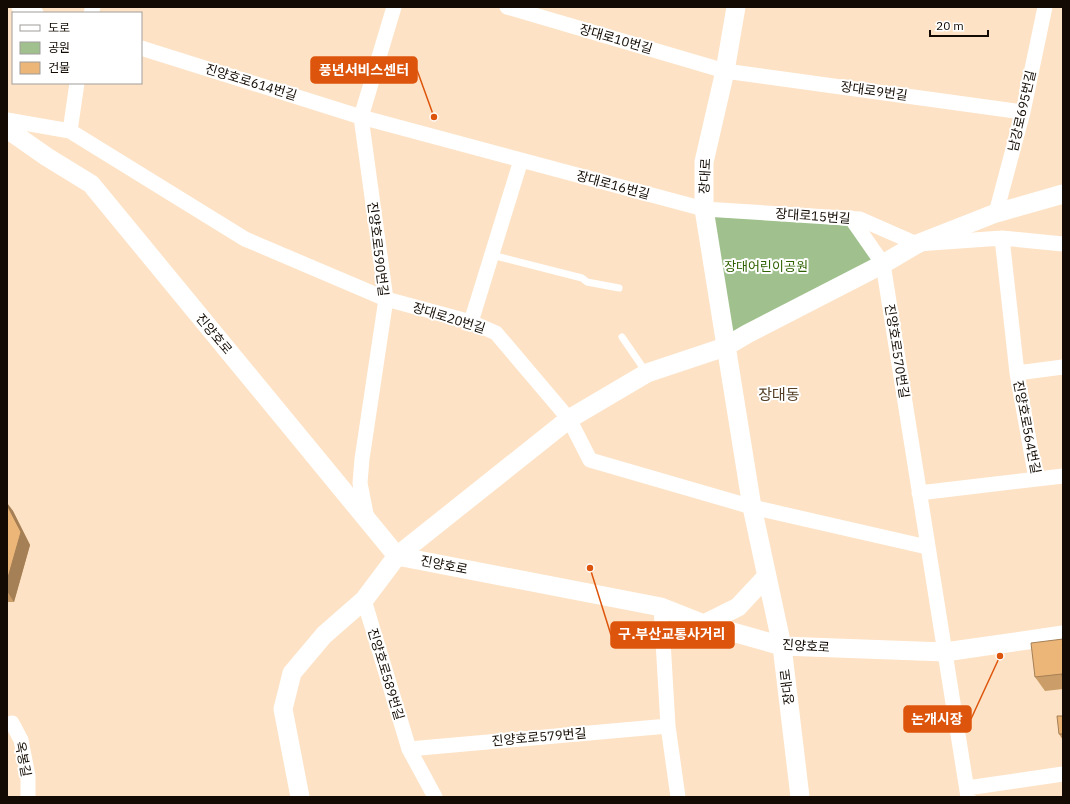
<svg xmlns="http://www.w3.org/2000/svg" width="1070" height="804" font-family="'IBM Plex Sans','Noto Sans KR',sans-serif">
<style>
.green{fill:#a0c18e}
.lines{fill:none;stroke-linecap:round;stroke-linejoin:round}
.service{stroke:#fff;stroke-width:7}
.minor{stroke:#fff;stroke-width:15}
.tertiary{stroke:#fff;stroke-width:19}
.wall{fill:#cb9d68}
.shaded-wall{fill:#a57f55}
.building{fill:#ecb679;stroke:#a57f55}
.labels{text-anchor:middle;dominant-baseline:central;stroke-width:4;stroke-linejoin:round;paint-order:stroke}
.street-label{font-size:13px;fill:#130b03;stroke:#fff}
.park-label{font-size:13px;fill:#2f6100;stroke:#fff}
.quarter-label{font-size:15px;fill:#554027;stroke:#fff}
.leader{fill:none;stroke:#dd550c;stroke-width:1.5}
.callout-dot{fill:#dd550c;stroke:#fff;stroke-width:1.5}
.callout{fill:#dd550c;stroke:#dd550c;stroke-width:1.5}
.callout-label{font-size:14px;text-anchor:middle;font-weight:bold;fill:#fff}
</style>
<rect width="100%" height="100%" fill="#fde2c5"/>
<path class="green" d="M 704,209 L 851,218 L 883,264 L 725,347 Z"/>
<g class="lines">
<path class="service" d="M 492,255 L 582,278 L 587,282 L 619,288
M 622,337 L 646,372"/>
<path class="minor" d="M 19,7 L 36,13
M 507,7 L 725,71 L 1023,112
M 91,13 L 93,7
M 141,48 L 361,117 L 704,209 L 860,219 L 917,244 L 1002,238 L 1063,244
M 7,120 L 70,131 L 245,239 L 386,299 L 471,322 L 496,333 L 569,419 L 590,460 L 752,507 L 927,547
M 70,131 L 77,83
M 996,213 L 1023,112 L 1045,7
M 851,218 L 883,264 L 968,797
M 1002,238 L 1017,373 L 1036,479
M 471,322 L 521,160
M 1017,373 L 1063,367
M 919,493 L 1063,476
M 367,519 L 360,483 L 362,459 L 386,299 L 361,117 L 394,7
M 364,600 L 409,749 L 435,797
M 661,607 L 668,726 L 678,797
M 12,723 L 21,740 L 28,776 L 28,797
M 409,749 L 668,726
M 967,788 L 1063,774"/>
<path class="tertiary" d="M 736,7 L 725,71 L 704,162 L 704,209 L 752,507 L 782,646 L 800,797
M 7,129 L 47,157 L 91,184 L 397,556 L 661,607 L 704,624 L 782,646 L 945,652 L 1063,635
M 704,624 L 738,607 L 767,576
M 300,797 L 283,709 L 292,673 L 324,635 L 364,600 L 397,556 L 569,419 L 647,373 L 725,347 L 747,334 L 883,264 L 917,244 L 996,213 L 1063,194"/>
</g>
<path class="wall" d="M 7,503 L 13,511 L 30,545 L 14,602 L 7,602 Z
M 1063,639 L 1063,689 L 1045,691 L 1035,677 Z
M 1063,716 L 1063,740 L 1059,734 Z"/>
<path class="shaded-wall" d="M 7,503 L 13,511 L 30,545 L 14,602 L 7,591 Z"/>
<path class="building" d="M 7,505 L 21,532 L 7,581 Z
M 1063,639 L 1063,681 L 1062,674 L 1035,677 L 1031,643 Z
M 1057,716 L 1063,716 L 1063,734 L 1059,734 Z"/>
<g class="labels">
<g class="street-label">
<text transform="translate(616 39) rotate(16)">장대로10번길</text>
<text transform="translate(251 82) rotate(17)">진양호로614번길</text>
<text transform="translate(874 91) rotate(8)">장대로9번길</text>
<text transform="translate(1022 111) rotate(-77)">남강로695번길</text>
<text transform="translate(705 176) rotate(-87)">장대로</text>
<text transform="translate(613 185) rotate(15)">장대로16번길</text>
<text transform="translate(813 216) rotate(4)">장대로15번길</text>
<text transform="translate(378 249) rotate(83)">진양호로590번길</text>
<text transform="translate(449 318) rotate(17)">장대로20번길</text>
<text transform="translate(214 334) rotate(50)">진양호로</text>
<text transform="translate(897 351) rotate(81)">진양호로570번길</text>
<text transform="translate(1027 427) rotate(79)">진양호로564번길</text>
<text transform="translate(444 565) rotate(11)">진양호로</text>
<text transform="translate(806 646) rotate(4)">진양호로</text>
<text transform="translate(386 674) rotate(73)">진양호로589번길</text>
<text transform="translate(787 687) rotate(-97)">장대로</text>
<text transform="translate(539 737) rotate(-5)">진양호로579번길</text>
<text transform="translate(23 759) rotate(79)">옥봉길</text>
</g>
<g class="park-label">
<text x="766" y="266">장대어린이공원</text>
</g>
<g class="quarter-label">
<text x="779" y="394">장대동</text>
</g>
</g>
<path class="leader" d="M434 117L417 70M590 568L611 635M1000 656L971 719"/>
<g class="callout-dot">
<circle cx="434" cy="117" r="4"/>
<circle cx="590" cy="568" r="4"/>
<circle cx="1000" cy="656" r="4"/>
</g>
<g class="callout">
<rect x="311" y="57" width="106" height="26" rx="4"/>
<rect x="611" y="622" width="123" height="26" rx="4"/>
<rect x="904" y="706" width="67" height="26" rx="4"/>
</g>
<g class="callout-label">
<text x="364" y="75">풍년서비스센터</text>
<text x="672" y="639">구.부산교통사거리</text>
<text x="937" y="724">논개시장</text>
</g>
<rect width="1070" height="804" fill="none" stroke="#130b03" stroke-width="16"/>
<rect x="12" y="12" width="130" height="72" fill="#ffffff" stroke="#a19d9a"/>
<rect x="20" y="25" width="20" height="6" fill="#ffffff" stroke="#a19d9a"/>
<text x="48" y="32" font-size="12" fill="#130b03">도로</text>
<rect x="20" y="42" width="20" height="12" fill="#a0c18e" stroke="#a19d9a"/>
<text x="48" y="52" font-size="12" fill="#130b03">공원</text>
<rect x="20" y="62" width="20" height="12" fill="#ecb679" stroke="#a19d9a"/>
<text x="48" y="72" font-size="12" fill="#130b03">건물</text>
<path d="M930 30v6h58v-6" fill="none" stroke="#130b03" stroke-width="2"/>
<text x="936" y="30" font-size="12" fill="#130b03" stroke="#ffffff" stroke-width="3" paint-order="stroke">20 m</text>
</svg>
